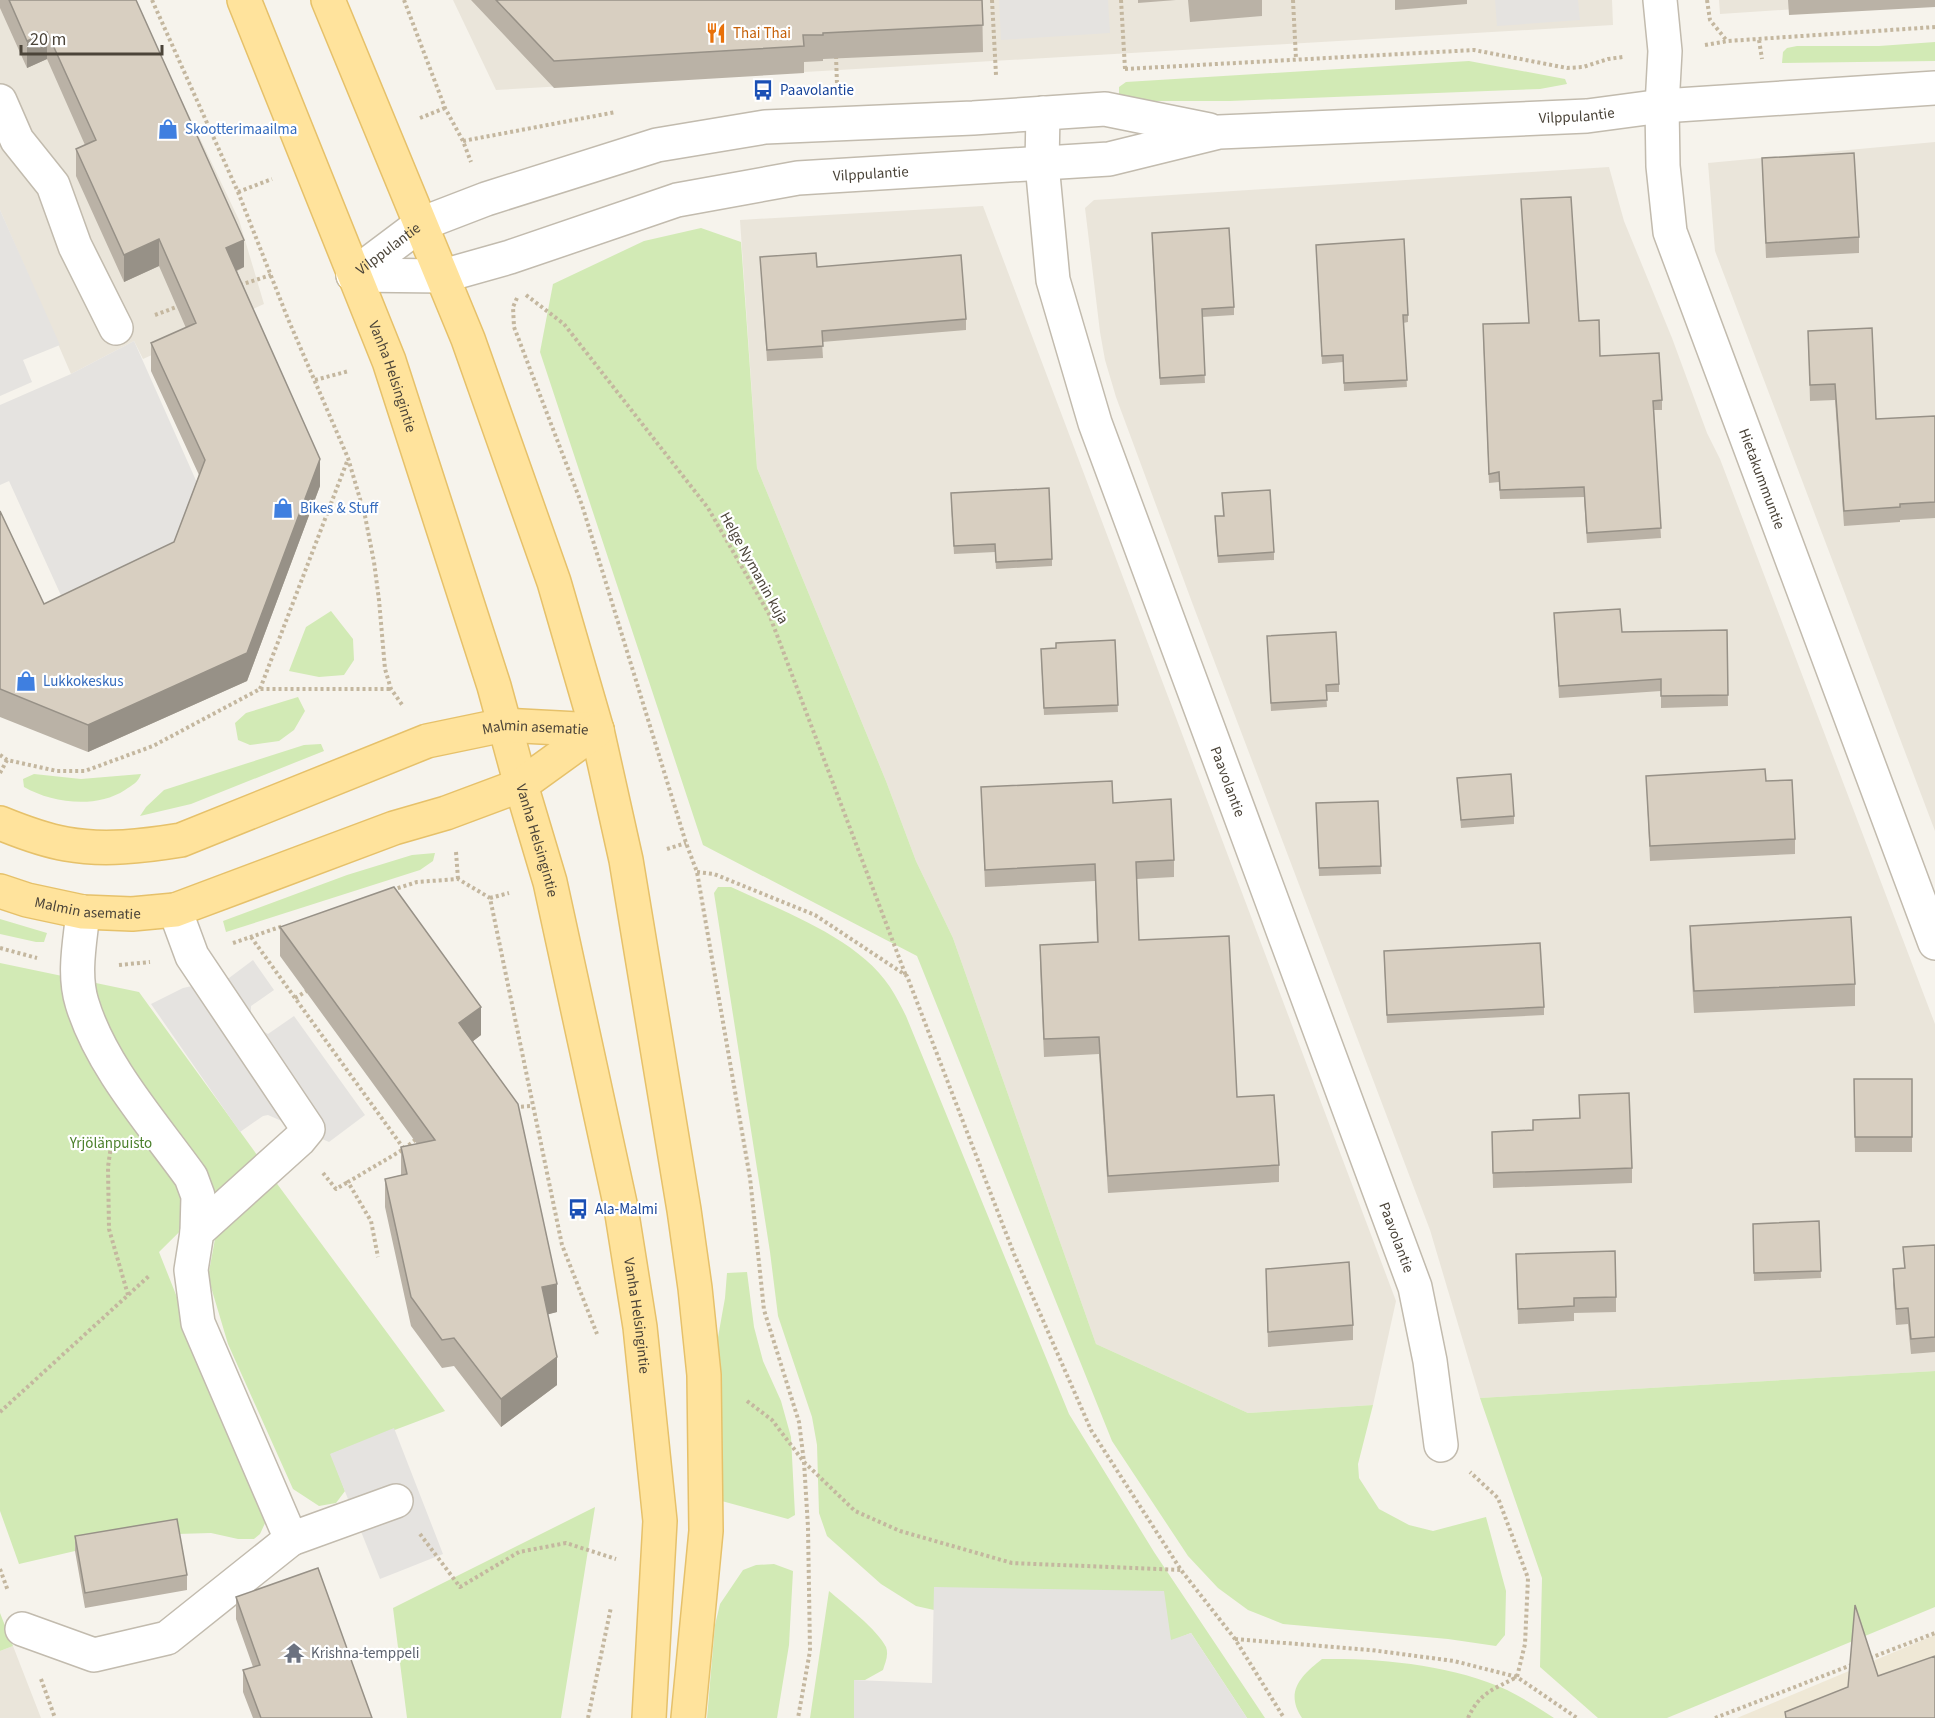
<svg xmlns="http://www.w3.org/2000/svg" width="1935" height="1718" font-family="'Source Sans 3',sans-serif">
<style>
.residential{fill:#eae5da}
.education{fill:#efe8d6}
.green{fill:#d2eab5}
.parking{fill:#e5e3e0}
.lines{fill:none;stroke-linecap:round;stroke-linejoin:round}
.minor-casing{stroke:#c2bbae;stroke-width:36}
.major-casing{stroke:#e6c16a;stroke-width:36}
.path{stroke:#c4b79f;stroke-width:4;stroke-dasharray:3 3;stroke-linecap:butt}
.minor{stroke:#fff;stroke-width:33}
.major{stroke:#ffe39c;stroke-width:33}
.wall{fill:#bab2a6}
.shaded-wall{fill:#979187}
.building{fill:#d8cfc1;stroke:#979187;stroke-width:1.5}
.labels{text-anchor:middle;dominant-baseline:central;stroke-width:4.5;stroke-linejoin:round;paint-order:stroke}
.food-label{font-size:15px;fill:#c56008;stroke:#fff;text-anchor:start}
.transit-label{font-size:15px;fill:#164399;stroke:#fff;text-anchor:start}
.street-label{font-size:15px;fill:#4b4439;stroke:#fff}
.shop-label{font-size:15px;fill:#366cbe;stroke:#fff;text-anchor:start}
.park-label{font-size:15px;fill:#4a7f2a;stroke:#fff}
.worship-label{font-size:15px;fill:#5b616d;stroke:#fff;text-anchor:start}
</style>
<rect width="100%" height="100%" fill="#f6f3ec"/>
<path class="residential" d="M 0,0 L 134,0 L 239,220 L 264,304 L 143,359 L 134,341 L 71,374 L 0,210 Z
M 453,0 L 1612,0 L 1613,25 L 496,90 Z
M 1719,0 L 1930,0 L 1720,14 Z
M 1935,142 L 1935,831 L 1715,251 L 1708,163 Z
M 1609,167 L 1624,221 L 1672,338 L 1707,433 L 1720,459 L 1935,1024 L 1935,1371 L 1480,1398 L 1430,1230 L 1193,605 L 1116,397 L 1105,360 L 1100,332 L 1085,208 L 1094,200 Z
M 983,206 L 1396,1301 L 1373,1405 L 1248,1413 L 1096,1344 L 953,938 L 916,861 L 886,781 L 757,468 L 740,220 Z
M 13,1646 L 41,1718 L 0,1718 L 0,1651 Z"/>
<path class="education" d="M 1935,1635 L 1935,1718 L 1737,1718 Z"/>
<path class="green" d="M 1935,42 L 1935,61 L 1782,63 L 1783,52 L 1787,48 L 1797,46 L 1879,46 Z
M 1469,61 L 1565,79 L 1567,84 L 1540,89 L 1230,101 L 1119,101 L 1119,87 L 1126,82 Z
M 701,228 L 741,242 L 757,468 L 886,781 L 916,861 L 953,938 L 1096,1344 L 1248,1413 L 1373,1405 L 1358,1464 L 1359,1478 L 1379,1509 L 1409,1525 L 1433,1531 L 1486,1517 L 1506,1591 L 1505,1635 L 1496,1646 L 1448,1639 L 1283,1624 L 1248,1610 L 1218,1588 L 1188,1556 L 1112,1441 L 917,956 L 703,845 L 540,352 L 553,284 L 644,241 Z
M 331,611 L 353,639 L 354,660 L 344,675 L 319,677 L 289,671 L 306,627 Z
M 298,697 L 305,711 L 294,730 L 279,741 L 250,745 L 238,740 L 235,723 L 246,713 Z
M 321,744 L 324,751 L 191,804 L 140,816 L 146,807 L 164,790 L 304,745 Z
M 34,774 L 81,779 L 141,774 C 138,783 132,785 125,790 C 96,809 52,803 24,787 L 23,779 Z
M 435,853 L 433,861 L 420,870 L 226,932 L 223,921 L 347,875 L 412,855 Z
M 718,887 L 731,887 C 782,911 858,938 890,987 C 896,996 901,1006 906,1016 L 1069,1414 L 1154,1552 L 1265,1718 L 1247,1718 L 1191,1633 L 1171,1641 L 934,1587 L 934,1610 L 916,1606 L 881,1584 L 827,1536 L 819,1513 L 817,1445 L 812,1417 L 778,1316 L 770,1252 L 714,893 Z
M 0,919 L 47,933 L 44,942 L 36,942 L 0,934 Z
M 0,963 L 139,992 L 257,1155 L 159,1252 L 266,1521 L 260,1534 L 254,1539 L 238,1539 L 211,1533 L 177,1534 L 75,1551 L 19,1564 L 0,1511 Z
M 275,1181 L 445,1411 L 331,1454 L 345,1491 L 336,1503 L 319,1506 L 293,1489 L 228,1344 L 208,1277 L 215,1239 Z
M 747,1272 L 754,1327 L 763,1361 L 781,1401 L 791,1437 L 795,1515 L 788,1519 L 718,1500 L 713,1365 L 725,1298 L 727,1273 Z
M 1935,1371 L 1935,1607 L 1667,1718 L 1598,1718 L 1540,1667 L 1542,1578 L 1480,1398 Z
M 595,1507 L 561,1718 L 407,1718 L 393,1608 Z
M 774,1564 L 793,1571 L 789,1645 L 777,1718 L 707,1718 L 715,1625 L 720,1604 L 743,1570 L 756,1565 Z
M 829,1591 C 844,1604 878,1630 886,1647 C 889,1655 885,1663 883,1670 L 865,1680 L 854,1680 L 854,1718 L 810,1718 Z
M 0,1613 L 13,1646 L 0,1651 Z
M 1322,1659 C 1381,1658 1453,1665 1507,1690 C 1523,1698 1539,1708 1554,1718 L 1302,1718 C 1284,1691 1302,1675 1322,1659 Z"/>
<path class="parking" d="M 999,0 L 1108,0 L 1110,33 L 1001,40 Z
M 1495,0 L 1578,0 L 1580,20 L 1497,26 Z
M 0,210 L 60,345 L 23,360 L 32,382 L 0,396 Z
M 134,341 L 198,485 L 181,546 L 64,602 L 9,481 L 0,485 L 0,405 L 71,374 Z
M 253,960 L 274,990 L 251,1006 L 251,1013 L 263,1031 L 268,1034 L 294,1016 L 365,1115 L 329,1142 L 268,1115 L 263,1116 L 240,1132 L 151,1004 L 183,988 L 229,978 Z
M 394,1428 L 443,1554 L 380,1579 L 330,1454 Z
M 934,1587 L 1164,1591 L 1171,1640 L 1191,1633 L 1247,1718 L 854,1718 L 854,1680 L 932,1683 Z"/>
<g class="lines">
<g class="minor-casing">
<g id="minor">
<path id="s1" d="M 1660,0 L 1665,51 L 1662,106 L 1663,166 L 1670,232 L 1935,943"/>
<path d="M 0,101 L 17,140 L 53,185 L 75,246 L 116,328"/>
<path id="s2" d="M 1043,113 L 1042,164 L 1053,280 L 1095,423 L 1415,1287 L 1430,1361 L 1441,1445"/>
<path id="s3" d="M 353,275 L 443,276 L 510,257 L 677,200 L 798,178 L 1109,159 L 1219,132 L 1587,116 L 1662,106 L 1935,88"/>
<path id="s4" d="M 353,275 L 421,224 L 486,199 L 657,145 L 765,127 L 973,118 L 1105,109 L 1209,130"/>
<path d="M 83,912 C 80,942 73,974 82,1003 C 101,1066 153,1124 191,1177 L 198,1196 L 197,1232"/>
<path d="M 291,1539 L 396,1501"/>
<path d="M 22,1629 L 94,1655 L 167,1638 L 291,1539 L 198,1323 L 191,1270 L 197,1232 L 299,1140 L 308,1129 L 192,956 L 175,910"/>
</g>
</g>
<g class="major-casing">
<g id="major">
<path id="s5" d="M 244,0 L 389,361 L 494,686 L 521,785 L 550,882 L 621,1208 L 640,1327 L 660,1521 L 649,1718"/>
<path d="M 328,0 L 468,339 L 554,582 L 597,730 L 626,860 L 684,1210 L 695,1288 L 704,1375 L 706,1531 L 688,1718"/>
<path id="s6" d="M 0,823 C 22,832 43,840 66,844 C 104,851 144,846 181,840 L 427,741 L 504,725 L 597,730"/>
<path id="s7" d="M 0,891 L 27,900 L 83,912 L 132,914 L 175,910 L 394,828 L 446,813 L 521,785 L 597,730"/>
</g>
</g>
<path class="path" d="M 152,0 L 238,192 L 288,319 L 348,458 L 365,516 L 374,562 L 379,600 L 385,669 L 391,689 L 403,706
M 404,0 L 445,108 L 463,141 L 471,162
M 992,0 L 996,75
M 1121,0 L 1125,69
M 1293,0 L 1296,59
M 1707,0 L 1710,20 L 1727,41
M 1759,40 L 1762,59
M 1705,45 L 1728,41 L 1935,27
M 836,56 L 837,84
M 1125,69 L 1474,50 L 1567,68 L 1583,67 L 1608,59 L 1623,57
M 420,118 L 445,108
M 463,141 L 616,112
M 238,192 L 272,179
M 240,285 L 271,275
M 526,295 L 564,324 L 708,508 L 769,614 L 906,976
M 517,298 L 513,307 L 514,327 L 582,505 L 686,843 L 697,872 L 750,1178 L 764,1310 L 799,1422 L 804,1462 L 808,1527 L 810,1651 L 798,1718
M 155,315 L 182,305
M 315,380 L 349,371
M 260,689 L 348,459
M 0,755 L 7,760 L 57,771 L 85,771 L 153,746 L 260,689 L 391,689
M 0,773 L 7,760
M 667,849 L 686,843
M 456,852 L 458,879
M 697,872 L 714,874 L 815,915 L 907,976 L 1014,1254 L 1091,1430 L 1181,1570 L 1235,1639 L 1284,1718
M 392,890 L 417,882 L 458,879 L 490,898 L 562,1245 L 597,1334
M 490,898 L 509,893
M 251,937 L 404,1149 L 348,1182 L 371,1221 L 378,1257
M 233,943 L 283,926
M 0,948 L 37,958
M 119,965 L 150,962
M 295,998 L 310,989
M 515,1107 L 532,1106
M 112,1139 L 108,1167 L 109,1229 L 128,1295
M 404,1149 L 415,1140
M 323,1173 L 336,1189 L 348,1182
M 747,1401 L 772,1420 L 804,1462 L 855,1511 L 900,1531 L 1012,1563 L 1181,1570
M 0,1412 L 150,1275
M 420,1534 L 460,1587 L 519,1552 L 566,1543 L 616,1559
M 0,1569 L 8,1591
M 1235,1639 L 1371,1650 L 1454,1661 L 1517,1677 L 1577,1718
M 1870,1658 L 1935,1633
M 41,1679 L 55,1718
M 588,1718 L 611,1607
M 1468,1718 C 1479,1693 1494,1689 1517,1677 L 1525,1644 L 1528,1578 L 1498,1498 L 1470,1472
M 1715,1718 L 1854,1664"/>
<use href="#minor" class="minor"/>
<use href="#major" class="major"/>
</g>
<path class="wall" d="M 0,0 L 136,0 L 244,267 L 237,271 L 320,486 L 247,681 L 88,752 L 0,717 L 0,511 L 44,604 L 174,542 L 199,475 L 151,371 L 151,343 L 186,328 L 159,266 L 124,282 L 76,176 L 76,149 L 85,145 L 47,59 L 27,68 L 0,8 Z
M 471,0 L 982,0 L 983,52 L 823,59 L 823,61 L 804,62 L 804,73 L 554,88 Z
M 1138,0 L 1176,0 L 1138,3 Z
M 1188,0 L 1262,0 L 1262,16 L 1190,22 Z
M 1395,0 L 1467,0 L 1467,4 L 1395,10 Z
M 1788,0 L 1935,0 L 1935,7 L 1789,15 Z
M 1762,158 L 1859,237 L 1859,253 L 1766,258 Z
M 1521,199 L 1579,321 L 1600,356 L 1662,400 L 1662,410 L 1654,410 L 1661,538 L 1587,543 L 1584,497 L 1500,499 L 1499,482 L 1489,483 L 1483,334 L 1529,323 Z
M 1152,241 L 1234,307 L 1234,315 L 1202,317 L 1205,383 L 1160,385 Z
M 1316,245 L 1408,315 L 1408,322 L 1403,323 L 1407,387 L 1344,391 L 1343,362 L 1322,364 Z
M 760,257 L 817,267 L 966,319 L 966,330 L 822,342 L 823,358 L 767,361 Z
M 1808,331 L 1876,419 L 1935,416 L 1935,518 L 1900,520 L 1900,522 L 1844,526 L 1835,400 L 1810,401 Z
M 1222,493 L 1274,552 L 1274,560 L 1218,563 L 1215,524 L 1223,516 Z
M 951,501 L 1052,559 L 1052,566 L 996,569 L 995,552 L 954,554 Z
M 1554,613 L 1622,632 L 1727,630 L 1728,706 L 1661,708 L 1661,691 L 1559,698 Z
M 1267,636 L 1339,684 L 1339,692 L 1326,692 L 1327,707 L 1271,711 Z
M 1115,640 L 1118,712 L 1044,715 L 1041,657 Z
M 1646,776 L 1766,781 L 1795,839 L 1795,854 L 1650,861 Z
M 1457,778 L 1514,816 L 1514,824 L 1461,828 Z
M 981,787 L 1113,803 L 1174,860 L 1174,877 L 1137,879 L 1139,940 L 1279,1165 L 1279,1182 L 1108,1193 L 1099,1054 L 1044,1057 L 1040,962 L 1040,945 L 1097,942 L 1095,881 L 985,887 Z
M 1378,801 L 1381,874 L 1319,876 L 1316,803 Z
M 1690,926 L 1855,984 L 1855,1006 L 1694,1013 L 1690,948 Z
M 280,927 L 481,1035 L 473,1041 L 557,1312 L 548,1314 L 557,1385 L 501,1427 L 454,1366 L 442,1368 L 411,1326 L 385,1207 L 385,1179 L 401,1175 L 401,1147 L 417,1144 L 280,956 Z
M 1384,958 L 1544,1007 L 1544,1015 L 1387,1023 Z
M 1854,1079 L 1912,1079 L 1912,1152 L 1855,1152 Z
M 1579,1095 L 1632,1168 L 1632,1183 L 1493,1188 L 1492,1132 L 1533,1130 L 1580,1118 Z
M 1819,1221 L 1821,1278 L 1754,1281 L 1753,1224 Z
M 1935,1245 L 1935,1352 L 1911,1354 L 1908,1324 L 1896,1325 L 1893,1284 L 1893,1269 L 1904,1268 L 1903,1247 Z
M 1516,1254 L 1616,1297 L 1616,1312 L 1574,1313 L 1574,1321 L 1518,1324 Z
M 1266,1269 L 1353,1325 L 1353,1340 L 1268,1347 Z
M 75,1536 L 187,1575 L 187,1590 L 85,1608 L 75,1551 Z
M 236,1597 L 372,1718 L 253,1718 L 243,1692 L 243,1670 L 253,1667 L 236,1619 Z"/>
<path class="shaded-wall" d="M 47,32 L 47,59 L 27,68 L 27,41 Z
M 159,239 L 159,266 L 124,282 L 124,255 Z
M 244,240 L 244,267 L 226,275 L 226,248 Z
M 320,459 L 320,486 L 247,681 L 88,752 L 88,725 Z
M 481,1007 L 481,1035 L 459,1052 L 459,1023 Z
M 557,1284 L 557,1312 L 542,1316 L 542,1287 Z
M 557,1357 L 557,1385 L 501,1427 L 501,1399 Z"/>
<path class="building" d="M 9,0 L 136,0 L 244,240 L 226,248 L 320,459 L 247,653 L 88,725 L 0,689 L 0,511 L 44,604 L 174,542 L 205,460 L 151,343 L 196,323 L 159,239 L 124,255 L 76,149 L 96,140 L 47,32 L 27,41 Z
M 496,0 L 982,0 L 983,25 L 823,33 L 823,35 L 803,35 L 804,46 L 554,61 Z
M 1854,153 L 1859,237 L 1766,243 L 1762,158 Z
M 1571,197 L 1579,321 L 1599,320 L 1600,356 L 1659,353 L 1662,400 L 1653,401 L 1661,528 L 1587,533 L 1584,487 L 1500,490 L 1499,472 L 1489,474 L 1483,324 L 1529,323 L 1521,199 Z
M 1229,228 L 1234,307 L 1202,309 L 1205,375 L 1160,378 L 1152,233 Z
M 1404,239 L 1408,315 L 1403,315 L 1407,380 L 1344,383 L 1343,355 L 1322,356 L 1316,245 Z
M 816,253 L 817,267 L 961,255 L 966,319 L 822,331 L 823,346 L 767,350 L 760,257 Z
M 1872,328 L 1876,419 L 1935,416 L 1935,502 L 1900,504 L 1900,507 L 1844,511 L 1835,384 L 1810,385 L 1808,331 Z
M 1049,488 L 1052,559 L 996,562 L 995,544 L 954,546 L 951,493 Z
M 1270,490 L 1274,552 L 1218,556 L 1215,516 L 1224,516 L 1222,493 Z
M 1620,609 L 1622,632 L 1727,630 L 1728,695 L 1661,696 L 1661,679 L 1559,686 L 1554,613 Z
M 1336,632 L 1339,684 L 1326,685 L 1327,700 L 1271,703 L 1267,636 Z
M 1115,640 L 1118,705 L 1044,708 L 1041,649 L 1056,648 L 1056,643 Z
M 1765,769 L 1766,781 L 1792,780 L 1795,839 L 1650,846 L 1646,776 Z
M 1511,774 L 1514,816 L 1461,820 L 1457,778 Z
M 1112,781 L 1113,803 L 1171,799 L 1174,860 L 1136,862 L 1139,940 L 1229,936 L 1237,1097 L 1274,1095 L 1279,1165 L 1108,1176 L 1099,1037 L 1044,1039 L 1040,945 L 1098,942 L 1095,864 L 985,870 L 981,787 Z
M 1378,801 L 1381,866 L 1319,868 L 1316,803 Z
M 394,887 L 481,1007 L 459,1023 L 518,1104 L 557,1284 L 542,1287 L 557,1357 L 501,1399 L 454,1338 L 442,1340 L 411,1297 L 385,1179 L 407,1174 L 401,1147 L 435,1140 L 280,927 Z
M 1851,917 L 1855,984 L 1694,991 L 1690,926 Z
M 1540,943 L 1544,1007 L 1387,1015 L 1384,951 Z
M 1854,1079 L 1912,1079 L 1912,1137 L 1855,1137 Z
M 1629,1093 L 1632,1168 L 1493,1173 L 1492,1132 L 1533,1130 L 1533,1120 L 1580,1118 L 1579,1095 Z
M 1819,1221 L 1821,1271 L 1754,1273 L 1753,1224 Z
M 1935,1245 L 1935,1337 L 1911,1339 L 1908,1308 L 1896,1309 L 1893,1269 L 1905,1268 L 1903,1247 Z
M 1615,1251 L 1616,1297 L 1574,1298 L 1574,1306 L 1518,1309 L 1516,1254 Z
M 1349,1262 L 1353,1325 L 1268,1332 L 1266,1269 Z
M 177,1519 L 187,1575 L 85,1593 L 75,1536 Z
M 318,1568 L 372,1718 L 261,1718 L 243,1670 L 260,1665 L 236,1597 Z
M 1855,1605 L 1878,1676 L 1935,1656 L 1935,1718 L 1786,1718 L 1785,1712 L 1848,1687 Z"/>
<defs>
<g id="restaurant-bare" transform="scale(1.62)"><path d="M-5-6h1v4h1v-4h1v4h1v-4h1v5L-1.5 .5V6h-2V.5L-5-1ZM5-6V6H3V1.5H1.5Q1.5-4 5-6Z" fill="#e8710a" stroke="#fff" stroke-width="2.5" paint-order="stroke"/></g>
<g id="bus-bare" transform="scale(1.62)"><path d="M-5-6H5V4H4V6H2V4H-2V6H-4V4H-5ZM-3.5-4V0h7V-4ZM-3.5 1.2v1.5H-2V1.2ZM2 1.2v1.5H3.5V1.2Z" fill="#1a4fb4" stroke="#fff" stroke-width="2.5" paint-order="stroke"/></g>
<g id="shop-bare" transform="scale(1.62)"><path d="M-5-2.5h2.3a2.7 3.5 0 0 1 5.4 0H5L5.5 6h-11ZM-1.5-2.5h3a1.5 2.3 0 0 0-3 0Z" fill="#3f7fe0" stroke="#fff" stroke-width="2.5" paint-order="stroke"/></g>
<g id="temple-bare" transform="scale(1.62)"><path d="M0-6L5-2H3V0L6.5 2.5H4V6H1.5V3h-3V6H-4V2.5H-6.5L-3 0V-2H-5Z" fill="#6b7280" stroke="#fff" stroke-width="2.5" paint-order="stroke"/></g>
</defs>
<g fill-rule="evenodd">
<use href="#restaurant-bare" x="716" y="33"/>
<use href="#bus-bare" x="763" y="90"/>
<use href="#shop-bare" x="168" y="129"/>
<use href="#shop-bare" x="283" y="508"/>
<use href="#shop-bare" x="26" y="681"/>
<use href="#bus-bare" x="578" y="1209"/>
<use href="#temple-bare" x="294" y="1653"/>
</g>
<g class="labels">
<g class="food-label">
<text x="733" y="33">Thai Thai</text>
</g>
<g class="transit-label">
<text x="780" y="90">Paavolantie</text>
<text x="595" y="1209">Ala-Malmi</text>
</g>
<g class="street-label">
<text stroke="none"><textPath href="#s3" startOffset="1242">Vilppulantie</textPath></text>
<text stroke="none"><textPath href="#s3" startOffset="532">Vilppulantie</textPath></text>
<text stroke="none"><textPath href="#s4" startOffset="44">Vilppulantie</textPath></text>
<text stroke="none"><textPath href="#s5" startOffset="405">Vanha Helsingintie</textPath></text>
<text stroke="none"><textPath href="#s1" startOffset="496">Hietakummuntie</textPath></text>
<text transform="translate(754 568) rotate(61)">Helge Nymanin kuja</text>
<text stroke="none"><textPath href="#s6" startOffset="560">Malmin asematie</textPath></text>
<text stroke="none"><textPath href="#s2" startOffset="699">Paavolantie</textPath></text>
<text stroke="none"><textPath href="#s5" startOffset="891">Vanha Helsingintie</textPath></text>
<text stroke="none"><textPath href="#s7" startOffset="90">Malmin asematie</textPath></text>
<text stroke="none"><textPath href="#s2" startOffset="1185">Paavolantie</textPath></text>
<text stroke="none"><textPath href="#s5" startOffset="1377">Vanha Helsingintie</textPath></text>
</g>
<g class="shop-label">
<text x="185" y="129">Skootterimaailma</text>
<text x="300" y="508">Bikes &amp; Stuff</text>
<text x="43" y="681">Lukkokeskus</text>
</g>
<g class="park-label">
<text x="111" y="1143">Yrjölänpuisto</text>
</g>
<g class="worship-label">
<text x="311" y="1653">Krishna-temppeli</text>
</g>
</g>
<path d="M21 45v9h141v-9" fill="none" stroke="#4b4439" stroke-width="3"/>
<text x="30" y="45" font-size="18" fill="#4b4439" stroke="#ffffff" stroke-width="4.5" paint-order="stroke">20 m</text>
</svg>
